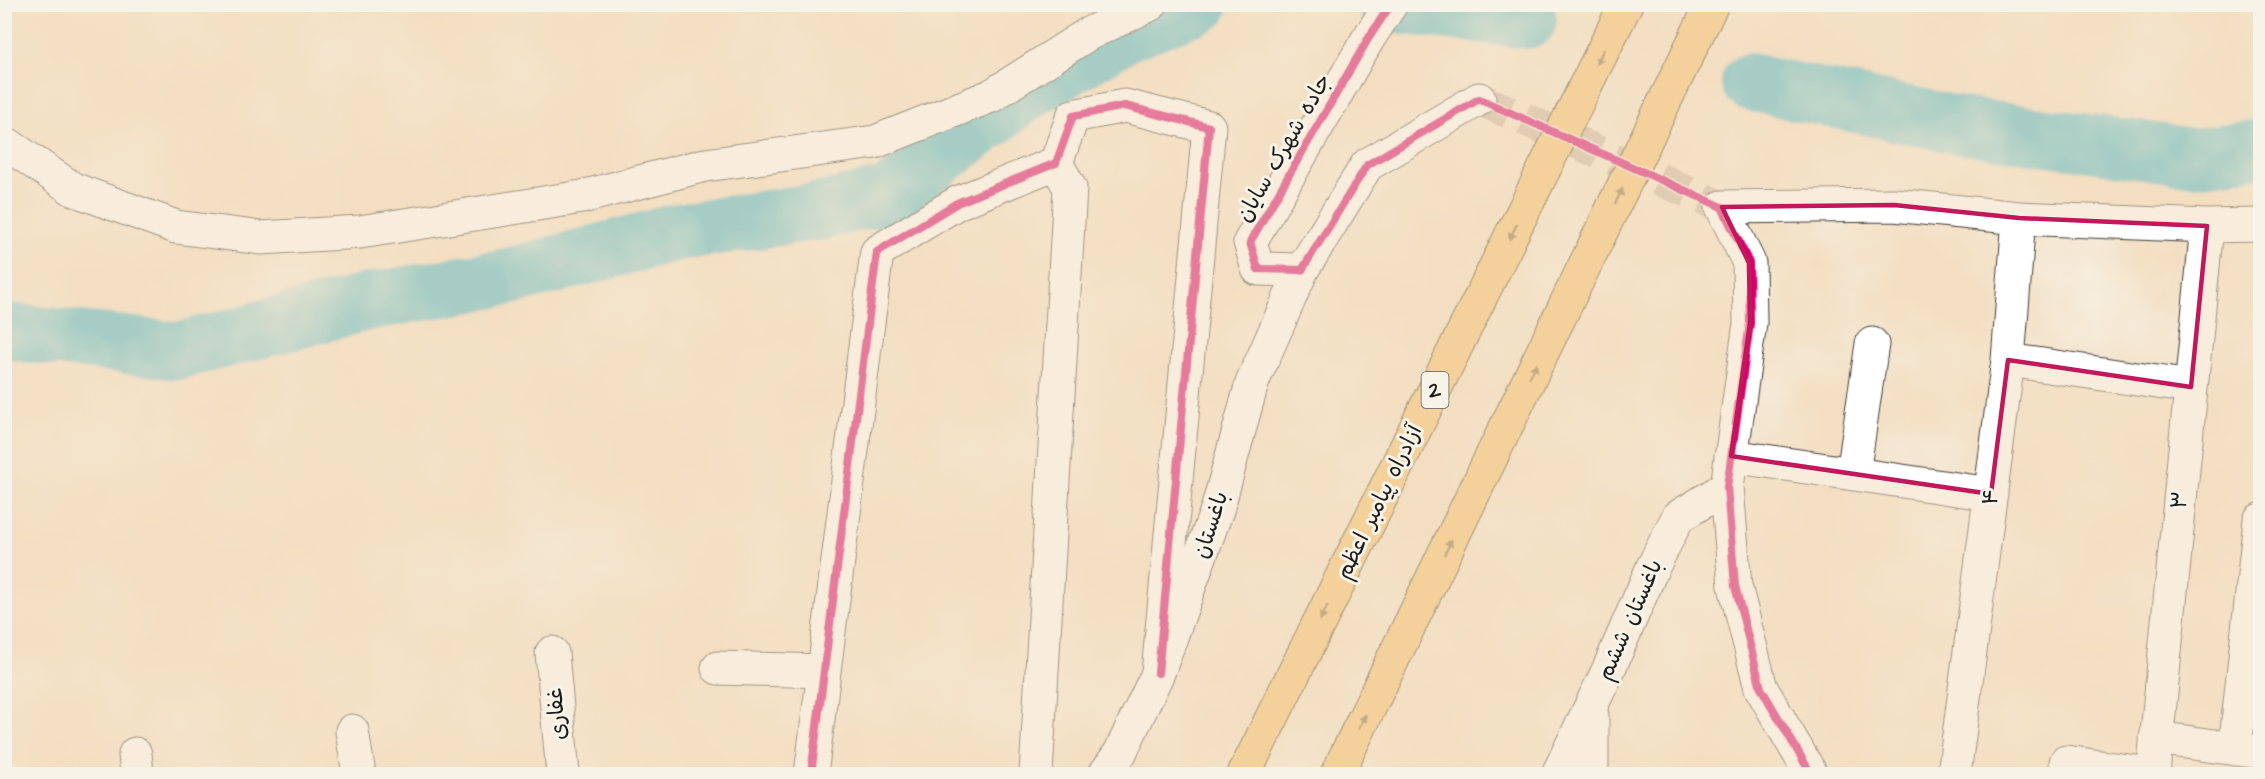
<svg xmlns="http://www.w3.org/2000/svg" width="2265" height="779" font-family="'Architects Daughter','Playpen Sans Arabic',sans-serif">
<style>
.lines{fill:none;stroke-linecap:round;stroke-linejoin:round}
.river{stroke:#4cb7c8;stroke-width:58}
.minor-tunnel{stroke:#c8b7a0;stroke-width:33;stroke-dasharray:33 16;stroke-linecap:butt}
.minor-casing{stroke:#3c3935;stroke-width:35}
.highway-casing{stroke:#3c3935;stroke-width:35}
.minor{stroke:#fff;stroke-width:33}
.highway{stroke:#f5c16b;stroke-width:33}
.cycleway-casing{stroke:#f7f3e8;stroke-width:11}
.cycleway{stroke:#d6006c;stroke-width:8}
.oneway{fill:#886e44}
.marked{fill:none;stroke:#c2185b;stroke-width:4.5;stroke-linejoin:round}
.labels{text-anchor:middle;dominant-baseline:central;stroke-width:6;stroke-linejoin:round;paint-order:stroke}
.shield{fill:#f7f3e8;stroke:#5e5c59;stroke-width:1.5}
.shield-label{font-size:21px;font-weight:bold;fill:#1c1c1c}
.street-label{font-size:22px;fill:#1c1c1c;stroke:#f7f3e8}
</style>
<rect width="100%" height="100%" fill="#f7f3e8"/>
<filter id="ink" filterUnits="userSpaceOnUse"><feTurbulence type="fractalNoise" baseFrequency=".0167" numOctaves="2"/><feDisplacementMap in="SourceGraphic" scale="12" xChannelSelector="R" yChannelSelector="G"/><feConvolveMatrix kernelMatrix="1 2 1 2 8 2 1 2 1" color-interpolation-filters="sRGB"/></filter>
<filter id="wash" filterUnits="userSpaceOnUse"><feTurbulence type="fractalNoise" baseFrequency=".008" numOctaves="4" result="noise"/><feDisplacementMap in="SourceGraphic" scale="24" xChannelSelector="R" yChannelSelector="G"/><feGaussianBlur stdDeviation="1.35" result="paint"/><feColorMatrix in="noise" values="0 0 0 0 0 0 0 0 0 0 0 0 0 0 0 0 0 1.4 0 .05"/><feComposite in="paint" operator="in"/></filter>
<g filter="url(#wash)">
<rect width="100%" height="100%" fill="#f3dec1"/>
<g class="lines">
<path class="river" d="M 1387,4 L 1528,20
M 1750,82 L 1957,125 L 2194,157 L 2260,148
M 4,331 L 178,351 L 367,302 L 516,275 L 677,232 L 821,211 L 889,195 L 1031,89 L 1125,33 L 1200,4"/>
</g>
</g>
<g filter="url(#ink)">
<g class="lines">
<path class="minor-tunnel" d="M 1479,99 L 1722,207"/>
<g class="minor-casing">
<path id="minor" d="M 1391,4 L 1368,39 L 1250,242 L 1258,269 L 1302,270 L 1367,165 L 1479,99
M 4,142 L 73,189 L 176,227 L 261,238 L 360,232 L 582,197 L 705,165 L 875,142 L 991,96 L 1088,34 L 1151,4
M 2008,360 L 2191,387
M 1731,456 L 1991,494
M 1853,474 L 1872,344
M 552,653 L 563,774
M 718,668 L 824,671
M 1592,716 L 1592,774
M 352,731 L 359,774
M 2156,738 L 2260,752
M 2235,749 L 2260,520
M 135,754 L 137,774
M 2066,762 L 2150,774
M 811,774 L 877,252 L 957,203 L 1056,163 L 1073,116 L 1125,106 L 1209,127 L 1158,673
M 1036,774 L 1070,188 L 1056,163
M 1105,774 L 1120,753 L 1158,673 L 1218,507 L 1252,383 L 1302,270
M 1558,774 L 1607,673 L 1652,569 L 1678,517 L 1727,487
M 1811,774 L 1761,688 L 1735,586 L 1727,487 L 1750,323 L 1749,263 L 1722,207 L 1894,205 L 2019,218 L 2207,226 L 2260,225
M 1954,774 L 2008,360 L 2019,218
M 2153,774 L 2207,226"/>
</g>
<g class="highway-casing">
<path id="highway" d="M 1244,774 L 1626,4
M 1337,774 L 1712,4"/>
</g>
<use href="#minor" class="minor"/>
<use href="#highway" class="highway"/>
<g class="cycleway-casing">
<path id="cycleway" d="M 1391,4 L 1368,39 L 1250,242 L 1258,269 L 1302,270 L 1367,165 L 1479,99 L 1722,207 L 1749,263 L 1750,323 L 1727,487 L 1735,586 L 1761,688 L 1811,774
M 811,774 L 877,252 L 957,203 L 1056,163 L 1073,116 L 1125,106 L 1209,127 L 1158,673"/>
</g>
<use href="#cycleway" class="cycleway"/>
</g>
<defs><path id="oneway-solid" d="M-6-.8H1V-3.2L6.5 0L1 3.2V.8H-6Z" transform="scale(1.5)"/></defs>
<g class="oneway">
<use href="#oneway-solid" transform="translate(1600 57) rotate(116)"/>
<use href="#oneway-solid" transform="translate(1619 196) rotate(-64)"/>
<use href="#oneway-solid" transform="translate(1513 232) rotate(116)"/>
<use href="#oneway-solid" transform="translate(1533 371) rotate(-64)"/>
<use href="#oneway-solid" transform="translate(1448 547) rotate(-64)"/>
<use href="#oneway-solid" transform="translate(1324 613) rotate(116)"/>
<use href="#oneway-solid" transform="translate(1362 722) rotate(-64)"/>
</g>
</g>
<path d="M0 0H2265V779H0ZM 1894,205 L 2019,218 L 2207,226 L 2191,387 L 2008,360 L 1991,494 L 1731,456 L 1750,323 L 1749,263 L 1722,207 Z" fill="#f3dec1" fill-opacity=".55" fill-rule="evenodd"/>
<path class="marked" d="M 1894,205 L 2019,218 L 2207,226 L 2191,387 L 2008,360 L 1991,494 L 1731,456 L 1750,323 L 1749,263 L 1722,207 Z"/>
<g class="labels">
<rect class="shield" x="1421.5" y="372" width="27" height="36" rx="4.5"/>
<g class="shield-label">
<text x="1435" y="390">2</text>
</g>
<g class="street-label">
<text transform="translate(1284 148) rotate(-60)">جاده شهرک سایان</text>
<text transform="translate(1991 497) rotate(-83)">۴</text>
<text transform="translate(2180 500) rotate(-84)">۳</text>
<text transform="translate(1379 502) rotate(-64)">آزادراه پیامبر اعظم</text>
<text transform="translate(1211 525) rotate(-72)">باغستان</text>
<text transform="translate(1630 620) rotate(-66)">باغستان ششم</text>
<text transform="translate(557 714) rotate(-95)">غفاری</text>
</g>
</g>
<rect width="2265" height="779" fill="none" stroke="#f7f3e8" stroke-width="24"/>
</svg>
